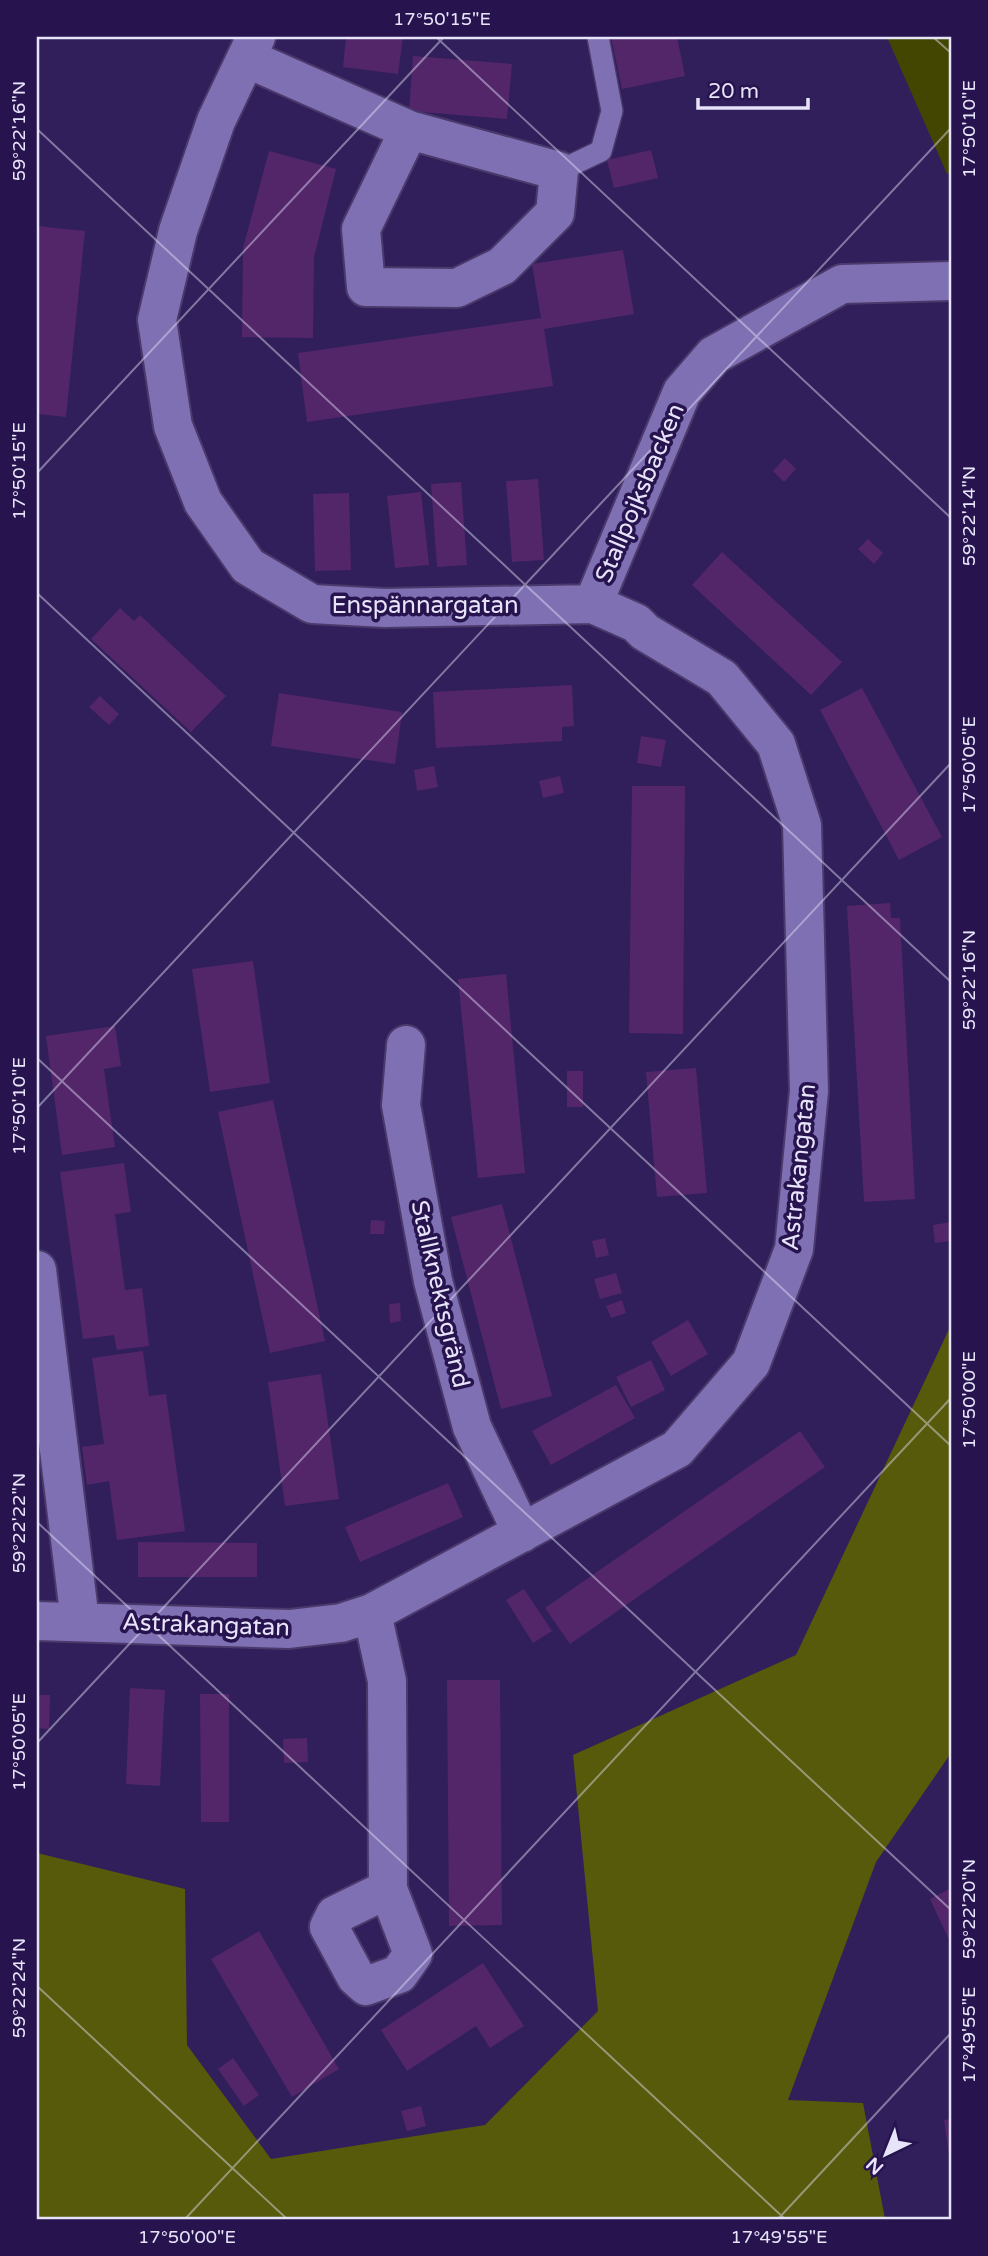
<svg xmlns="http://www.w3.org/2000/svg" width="988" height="2256" font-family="'Varela Round',sans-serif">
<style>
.green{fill:#434600}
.forest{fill:#565a0a}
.building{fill:#53266a}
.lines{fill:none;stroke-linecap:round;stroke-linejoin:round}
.service-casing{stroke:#4a396a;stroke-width:24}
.minor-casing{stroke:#4a396a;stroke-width:42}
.service{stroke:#7e70b3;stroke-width:21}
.minor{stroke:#7e70b3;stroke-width:38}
.ticks{fill:none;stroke:#e7e4fa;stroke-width:2;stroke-opacity:0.45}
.labels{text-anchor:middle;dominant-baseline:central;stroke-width:7;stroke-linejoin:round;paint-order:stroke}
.street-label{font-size:24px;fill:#e7e4fa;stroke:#27144e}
.neatline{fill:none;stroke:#e7e4fa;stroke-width:2.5}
.ticks-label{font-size:18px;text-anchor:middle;fill:#e7e4fa}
</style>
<rect width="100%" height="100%" fill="#301f5a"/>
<path class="green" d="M 887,37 L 951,37 L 951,172 L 947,174 Z"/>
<path class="forest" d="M 951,1325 L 951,1753 L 876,1862 L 788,2100 L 863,2103 L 885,2219 L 37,2219 L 37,1853 L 185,1889 L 187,2045 L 271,2159 L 485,2125 L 598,2011 L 573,1755 L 796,1655 Z"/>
<path class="building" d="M 346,37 L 403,37 L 398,74 L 343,67 Z
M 611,37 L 677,37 L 685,76 L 622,89 Z
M 413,56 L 512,64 L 507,119 L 409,111 Z
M 651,150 L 658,178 L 614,188 L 607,160 Z
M 269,151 L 336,169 L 314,257 L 313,338 L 242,337 L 243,248 Z
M 37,226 L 85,231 L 66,417 L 37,414 Z
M 623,250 L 634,314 L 544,329 L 553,386 L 307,422 L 298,353 L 541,318 L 532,264 Z
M 785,458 L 796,469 L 784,482 L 773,471 Z
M 538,479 L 544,560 L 512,562 L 506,481 Z
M 461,482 L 467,565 L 437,567 L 431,484 Z
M 421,492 L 429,565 L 395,568 L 387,496 Z
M 349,493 L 351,570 L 315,571 L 313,494 Z
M 868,539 L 883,553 L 874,564 L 858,549 Z
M 722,552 L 842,662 L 811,695 L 692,585 Z
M 120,608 L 134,621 L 140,615 L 226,696 L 191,732 L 91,639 Z
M 572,685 L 574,726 L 562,727 L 562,741 L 436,748 L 433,692 Z
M 862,688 L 942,837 L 899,860 L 820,710 Z
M 279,693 L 402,712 L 395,764 L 271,746 Z
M 100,696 L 119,714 L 109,725 L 89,707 Z
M 641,736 L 666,740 L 661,767 L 637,763 Z
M 434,766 L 438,787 L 417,791 L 414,770 Z
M 560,776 L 564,793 L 543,798 L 539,781 Z
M 632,786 L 685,786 L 683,1034 L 629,1033 Z
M 890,903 L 891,918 L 900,918 L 915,1199 L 864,1202 L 847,906 Z
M 253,961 L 270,1083 L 210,1092 L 192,969 Z
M 506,974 L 525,1173 L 478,1178 L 458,979 Z
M 115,1026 L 121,1066 L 104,1069 L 115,1147 L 62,1155 L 46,1036 Z
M 696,1068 L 707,1193 L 657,1197 L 646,1072 Z
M 567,1071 L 583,1071 L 583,1107 L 567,1107 Z
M 273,1100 L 325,1341 L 270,1353 L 218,1112 Z
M 124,1163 L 131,1212 L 115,1214 L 125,1290 L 142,1288 L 149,1346 L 117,1350 L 114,1335 L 83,1339 L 60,1172 Z
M 502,1204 L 552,1396 L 501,1409 L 451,1217 Z
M 371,1220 L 385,1221 L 384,1234 L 370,1234 Z
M 951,1222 L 951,1241 L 935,1243 L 933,1225 Z
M 605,1238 L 609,1255 L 596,1258 L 592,1241 Z
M 616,1273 L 622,1293 L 600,1299 L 594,1279 Z
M 622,1300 L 626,1313 L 611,1318 L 606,1306 Z
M 400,1303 L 401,1321 L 390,1323 L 389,1304 Z
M 688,1320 L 708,1354 L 671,1376 L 651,1342 Z
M 143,1351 L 149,1396 L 166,1394 L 185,1531 L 117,1540 L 109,1481 L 87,1485 L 82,1447 L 104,1444 L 92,1358 Z
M 651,1360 L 665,1390 L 631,1407 L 616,1377 Z
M 321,1374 L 339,1499 L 285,1506 L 268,1382 Z
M 616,1385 L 635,1418 L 551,1465 L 532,1431 Z
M 800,1431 L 825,1467 L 570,1644 L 545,1608 Z
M 448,1483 L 463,1517 L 360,1562 L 345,1527 Z
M 138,1542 L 257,1543 L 257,1577 L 138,1577 Z
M 524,1589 L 552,1631 L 533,1643 L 506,1600 Z
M 447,1680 L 500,1680 L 502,1925 L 449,1926 Z
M 130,1688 L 165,1690 L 160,1786 L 126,1784 Z
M 200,1694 L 229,1694 L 229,1822 L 201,1822 Z
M 37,1695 L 50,1695 L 49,1729 L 37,1728 Z
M 307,1738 L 308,1762 L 284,1763 L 283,1739 Z
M 951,1888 L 951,1944 L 930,1899 Z
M 259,1931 L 339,2069 L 292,2097 L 211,1959 Z
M 483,1963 L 524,2026 L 490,2048 L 476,2026 L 407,2071 L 381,2030 Z
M 233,2058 L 259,2095 L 244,2106 L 218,2069 Z
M 421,2106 L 426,2126 L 407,2131 L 401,2111 Z
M 951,2119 L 951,2162 L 950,2162 L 944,2120 Z"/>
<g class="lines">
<g class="service-casing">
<path id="service" d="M 559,171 L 601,151 L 612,111 L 598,37"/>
</g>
<g class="minor-casing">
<path id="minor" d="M 246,58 L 409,130 L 361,229 L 366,287 L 457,288 L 502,266 L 555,213 L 559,171 L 409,130
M 593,604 L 682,392 L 714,355 L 842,284 L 951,281
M 406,1045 L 401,1105 L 433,1281 L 472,1427 L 522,1533
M 37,1270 L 80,1621
M 372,1613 L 387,1681 L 388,1889 L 413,1954 L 399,1974 L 366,1986 L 356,1977 L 329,1927 L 335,1915 L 388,1889
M 37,1621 L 289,1629 L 341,1623 L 372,1613 L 677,1449 L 751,1363 L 794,1249 L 809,1091 L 802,825 L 776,744 L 722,678 L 645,632 L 636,623 L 593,604 L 385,608 L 312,604 L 248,566 L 203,502 L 173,426 L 157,320 L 178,231 L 216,121 L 256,37"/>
</g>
<use href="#service" class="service"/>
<use href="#minor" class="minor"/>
</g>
<path class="ticks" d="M 436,37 L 951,518M 933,37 L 951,53M 37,129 L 951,982M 37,473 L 444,37M 37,593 L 951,1446M 37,1058 L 951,1910M 37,1108 L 951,128M 37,1522 L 785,2219M 37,1743 L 951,763M 37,1986 L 287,2219M 185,2219 L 951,1398M 778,2219 L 951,2033"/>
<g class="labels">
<g class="street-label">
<text transform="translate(640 493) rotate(-67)">Stallpojksbacken</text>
<text x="425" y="605">Enspännargatan</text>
<text transform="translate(799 1167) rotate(-84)">Astrakangatan</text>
<text transform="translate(440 1294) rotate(77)">Stallknektsgränd</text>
<text transform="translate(206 1625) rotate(2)">Astrakangatan</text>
</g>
</g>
<rect width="988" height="2256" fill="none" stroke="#27144e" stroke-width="77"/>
<g transform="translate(886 2154) rotate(223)" stroke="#27144e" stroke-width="5" paint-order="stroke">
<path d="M0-5L12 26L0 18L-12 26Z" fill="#e7e4fa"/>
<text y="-10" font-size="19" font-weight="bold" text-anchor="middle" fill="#e7e4fa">N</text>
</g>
<path d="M698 98v10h110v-10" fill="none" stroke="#e7e4fa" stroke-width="3.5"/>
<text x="708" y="98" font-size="21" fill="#e7e4fa" stroke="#27144e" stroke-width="5" paint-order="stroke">20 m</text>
<rect x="38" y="38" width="912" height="2180" class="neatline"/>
<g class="ticks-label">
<text x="442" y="25">17°50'15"E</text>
<text transform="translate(969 129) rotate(-90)" y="6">17°50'10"E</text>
<text transform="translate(19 131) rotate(-90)" y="6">59°22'16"N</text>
<text transform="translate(19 471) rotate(-90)" y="6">17°50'15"E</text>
<text transform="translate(969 516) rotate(-90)" y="6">59°22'14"N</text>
<text transform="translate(969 765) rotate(-90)" y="6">17°50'05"E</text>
<text transform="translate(969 980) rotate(-90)" y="6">59°22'16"N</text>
<text transform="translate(19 1106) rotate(-90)" y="6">17°50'10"E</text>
<text transform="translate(969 1400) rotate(-90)" y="6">17°50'00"E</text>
<text transform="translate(19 1523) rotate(-90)" y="6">59°22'22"N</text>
<text transform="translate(19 1742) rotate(-90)" y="6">17°50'05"E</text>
<text transform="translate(969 1909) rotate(-90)" y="6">59°22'20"N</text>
<text transform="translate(19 1988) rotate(-90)" y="6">59°22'24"N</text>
<text transform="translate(969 2035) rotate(-90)" y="6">17°49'55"E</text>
<text x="187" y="2243">17°50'00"E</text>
<text x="779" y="2243">17°49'55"E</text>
</g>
</svg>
